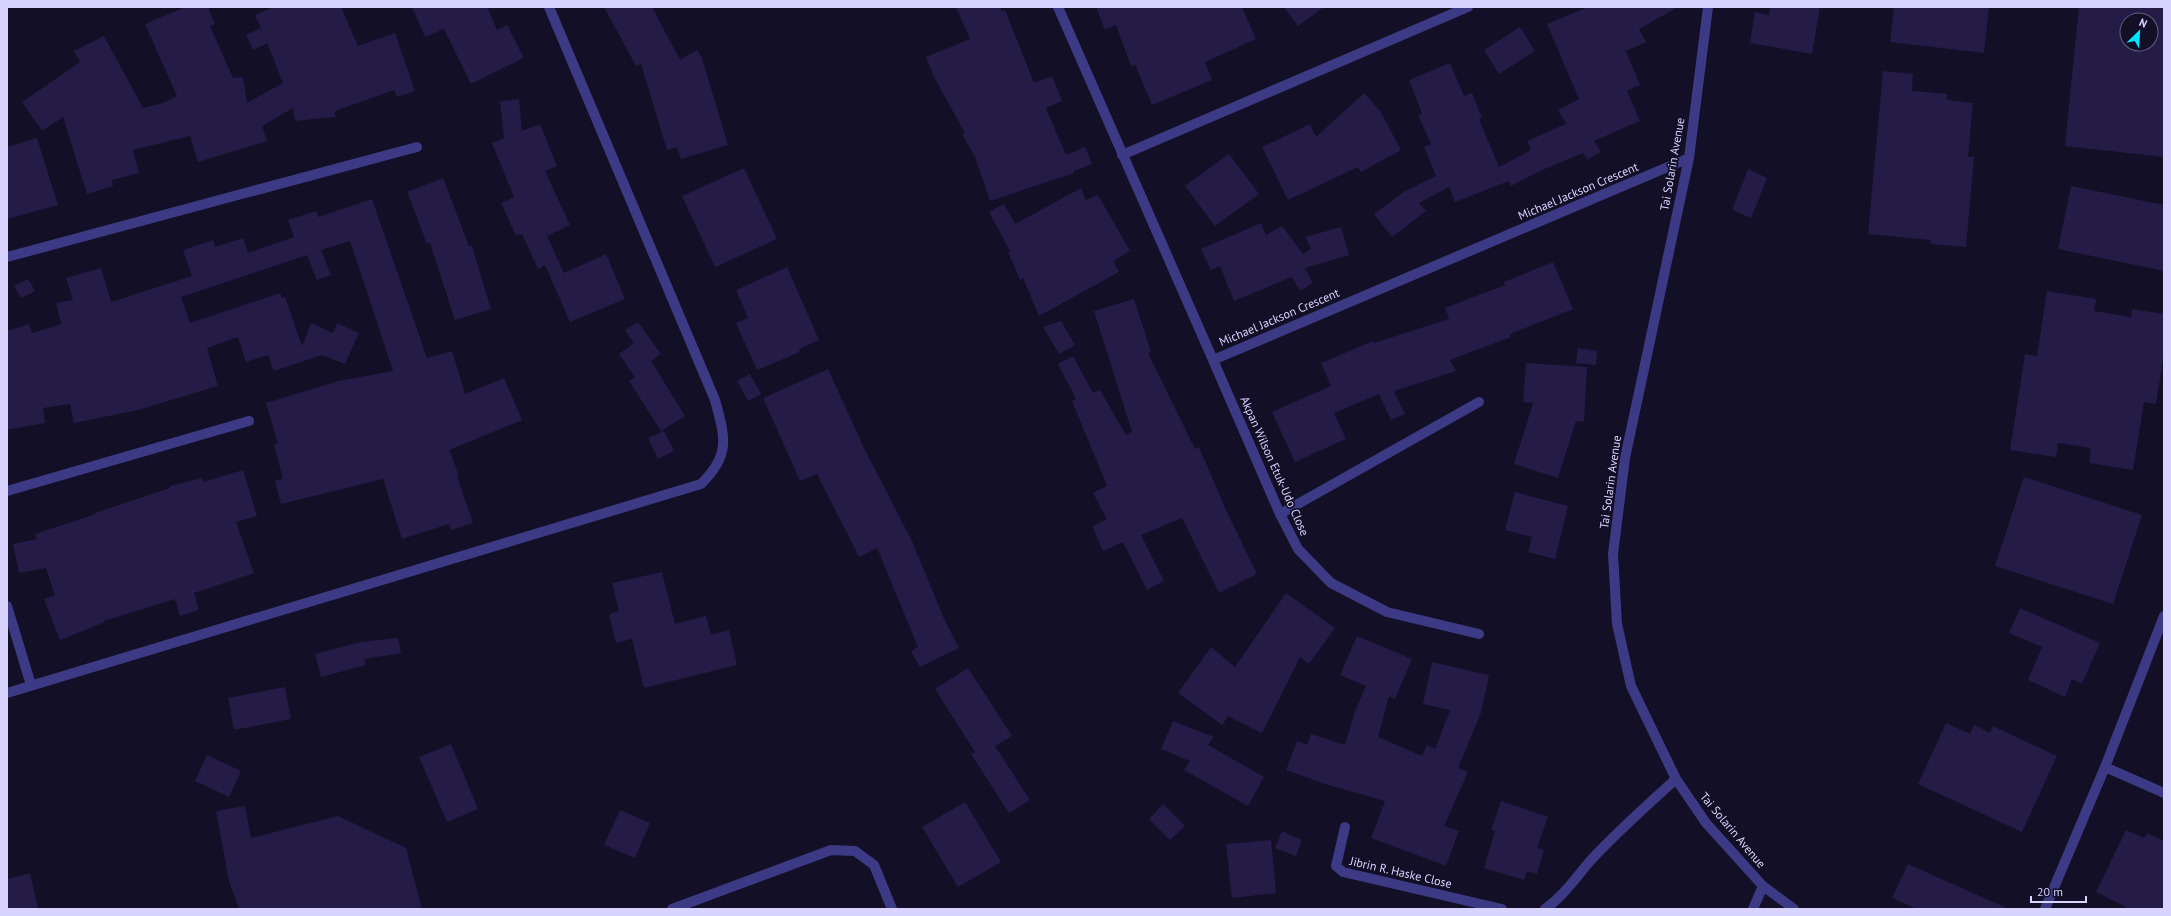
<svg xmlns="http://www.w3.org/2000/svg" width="2171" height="916" font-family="'PT Sans',sans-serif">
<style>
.building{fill:#241b47;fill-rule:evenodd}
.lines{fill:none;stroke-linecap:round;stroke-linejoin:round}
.street{stroke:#3d3a85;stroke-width:10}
.labels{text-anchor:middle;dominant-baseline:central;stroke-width:3.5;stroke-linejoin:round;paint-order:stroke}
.street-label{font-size:12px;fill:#d9d4ff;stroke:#130f26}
</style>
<rect width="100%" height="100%" fill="#130f26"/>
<path class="building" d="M 185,7 L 208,7 L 215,24 L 210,26 L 233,78 L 243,77 L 247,103 L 283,83 L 267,43 L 253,50 L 246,35 L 261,28 L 255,15 L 274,7 L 341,7 L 358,46 L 395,33 L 415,91 L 397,97 L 394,90 L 335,111 L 335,117 L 295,121 L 293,108 L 262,126 L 267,141 L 198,162 L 190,136 L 133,150 L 139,173 L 112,180 L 113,186 L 87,194 L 63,117 L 42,131 L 22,102 L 80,62 L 74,51 L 104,36 L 143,108 L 163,103 L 177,96 L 145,24 Z
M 412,7 L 487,7 L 497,30 L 507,25 L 524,58 L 471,84 L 444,29 L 425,37 Z
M 604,7 L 652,7 L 680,60 L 697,50 L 702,58 L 728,145 L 681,159 L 677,147 L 667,150 L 641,64 L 636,66 Z
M 956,7 L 1000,7 L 1002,12 L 1005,10 L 1034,83 L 1052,76 L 1062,101 L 1046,108 L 1066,155 L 1085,147 L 1092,164 L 1074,171 L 1074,173 L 990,201 L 975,157 L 962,134 L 965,133 L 935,79 L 926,57 L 970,39 Z
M 1096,7 L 1242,7 L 1256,39 L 1205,62 L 1212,80 L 1152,105 L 1135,65 L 1131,66 L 1116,25 L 1105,30 Z
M 1284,7 L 1324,7 L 1298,26 Z
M 1588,7 L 1678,7 L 1639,29 L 1646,42 L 1626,51 L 1640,85 L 1627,91 L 1640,121 L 1594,141 L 1601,152 L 1587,160 L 1583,153 L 1540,171 L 1511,186 L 1509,181 L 1455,202 L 1449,187 L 1419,203 L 1426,211 L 1392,237 L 1374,214 L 1405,191 L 1436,176 L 1424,147 L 1431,144 L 1418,115 L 1422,113 L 1409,80 L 1450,63 L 1464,96 L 1472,93 L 1482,118 L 1479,119 L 1499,167 L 1531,150 L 1527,141 L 1566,124 L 1558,110 L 1579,99 L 1547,24 Z
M 1770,7 L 1820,7 L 1812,54 L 1750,43 L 1755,12 L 1769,15 Z
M 1894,7 L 1989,7 L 1984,53 L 1890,42 Z
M 2079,7 L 2164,7 L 2164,157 L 2065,146 ZM 2127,20 L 2151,20 L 2151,44 L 2127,44 Z
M 1520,27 L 1535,51 L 1499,74 L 1484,50 Z
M 1883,71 L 1913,74 L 1912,91 L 1947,94 L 1947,100 L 1973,103 L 1968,157 L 1974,157 L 1966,247 L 1930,244 L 1931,240 L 1868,234 Z
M 1364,93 L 1380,111 L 1401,150 L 1361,172 L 1358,167 L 1288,200 L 1262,147 L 1310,124 L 1316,137 Z
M 519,99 L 522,131 L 540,124 L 557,166 L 545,171 L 570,225 L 547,236 L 564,273 L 606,254 L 625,299 L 570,322 L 545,265 L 538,269 L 522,234 L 516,236 L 501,203 L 514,197 L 492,143 L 504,138 L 500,101 Z
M 37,138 L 58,205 L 7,219 L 7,147 Z
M 1229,154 L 1259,194 L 1215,226 L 1185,186 Z
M 744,168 L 777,239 L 715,267 L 682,196 Z
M 1748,169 L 1767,178 L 1751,218 L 1732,210 Z
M 443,178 L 469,246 L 472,246 L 491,309 L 455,320 L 430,243 L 427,244 L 407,192 Z
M 2071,186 L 2164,205 L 2164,271 L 2058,249 Z
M 1081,188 L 1086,200 L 1098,195 L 1130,251 L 1113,261 L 1119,272 L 1039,316 L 1023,278 L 1020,280 L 1008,252 L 1010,251 L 989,212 L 1004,204 L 1015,224 Z
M 372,199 L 427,358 L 452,351 L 465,394 L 504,378 L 522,420 L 449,450 L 459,475 L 457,476 L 473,523 L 451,530 L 449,524 L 402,539 L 383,479 L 281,504 L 275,481 L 283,479 L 274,445 L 278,444 L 266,403 L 338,381 L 393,371 L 350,241 L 321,250 L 331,275 L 317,280 L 307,255 L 181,297 L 190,323 L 280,293 L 282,298 L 285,297 L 302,346 L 311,323 L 333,333 L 337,323 L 359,333 L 345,364 L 322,355 L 274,371 L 268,355 L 246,362 L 238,337 L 207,348 L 218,386 L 138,410 L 74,423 L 70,404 L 43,408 L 45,423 L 7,430 L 7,331 L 29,324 L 32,333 L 61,324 L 56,303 L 73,300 L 66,278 L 101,268 L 111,302 L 192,276 L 183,250 L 213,240 L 215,247 L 243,238 L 248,253 L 294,237 L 288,220 L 316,211 L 318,217 Z
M 1261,223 L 1266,235 L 1282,226 L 1303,254 L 1311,249 L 1305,237 L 1341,227 L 1349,255 L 1305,268 L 1313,283 L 1300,291 L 1292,277 L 1234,301 L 1220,266 L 1211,270 L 1201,249 Z
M 1553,262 L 1573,309 L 1510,334 L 1511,337 L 1450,360 L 1456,371 L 1394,391 L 1405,414 L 1391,420 L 1379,394 L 1334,413 L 1346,439 L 1295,462 L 1272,412 L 1331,386 L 1321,363 L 1373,341 L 1374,343 L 1449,319 L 1445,308 L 1505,285 L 1504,282 Z
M 787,267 L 819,340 L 799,349 L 800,352 L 757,370 L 736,323 L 748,318 L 736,290 Z
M 28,279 L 35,291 L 21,298 L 14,286 Z
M 2047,291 L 2096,299 L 2094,311 L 2131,317 L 2132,309 L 2164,314 L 2164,352 L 2156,404 L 2144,402 L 2133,470 L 2089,463 L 2091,448 L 2058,443 L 2056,457 L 2010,450 L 2025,354 L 2037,356 Z
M 1134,299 L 1151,352 L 1148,353 L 1195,449 L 1199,447 L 1226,510 L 1257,574 L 1219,593 L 1182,518 L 1141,535 L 1164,581 L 1147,590 L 1123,542 L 1103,551 L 1092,526 L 1107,519 L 1093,493 L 1107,486 L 1072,401 L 1076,399 L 1058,364 L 1073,356 L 1093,393 L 1100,390 L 1126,435 L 1132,432 L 1094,311 Z
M 1061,321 L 1075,345 L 1059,354 L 1043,327 Z
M 638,322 L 661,354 L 651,361 L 685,416 L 661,431 L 629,381 L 635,377 L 619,354 L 634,343 L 625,330 Z
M 1578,348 L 1597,351 L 1596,365 L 1576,363 Z
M 1526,363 L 1587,367 L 1584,422 L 1576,421 L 1558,478 L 1514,464 L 1533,403 L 1523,402 Z
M 828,369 L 864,448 L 912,541 L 945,621 L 959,648 L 920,667 L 911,651 L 918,647 L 877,548 L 859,557 L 817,474 L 800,481 L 763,398 Z
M 750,374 L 761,394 L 748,401 L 737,381 Z
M 664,431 L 674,451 L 658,459 L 648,438 Z
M 243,470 L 257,516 L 236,522 L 254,573 L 194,593 L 199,610 L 180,616 L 175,599 L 104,621 L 105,622 L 60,640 L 44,599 L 55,595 L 46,568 L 19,573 L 13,544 L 37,539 L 35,534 L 96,514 L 95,513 L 170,488 L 170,486 L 202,478 L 203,482 Z
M 2024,477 L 2142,515 L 2113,604 L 1995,566 Z
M 1515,492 L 1568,506 L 1555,559 L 1528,552 L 1532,537 L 1505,530 Z
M 662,572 L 675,624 L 706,616 L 711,635 L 729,630 L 737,665 L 644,688 L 632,639 L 616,643 L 609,614 L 619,611 L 612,583 Z
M 1286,593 L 1335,628 L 1309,664 L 1300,657 L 1262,733 L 1228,716 L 1222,725 L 1178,693 L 1211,647 L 1235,667 Z
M 2020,608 L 2100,643 L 2082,684 L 2072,679 L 2065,697 L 2028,680 L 2042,647 L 2009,633 Z
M 1357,636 L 1412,659 L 1395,699 L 1389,696 L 1378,737 L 1422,756 L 1427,745 L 1435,749 L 1450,710 L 1423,704 L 1432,662 L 1489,675 L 1481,713 L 1458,768 L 1468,772 L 1444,826 L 1459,831 L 1446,866 L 1371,838 L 1385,801 L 1328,785 L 1286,770 L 1297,741 L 1307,745 L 1311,734 L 1345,745 L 1355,711 L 1366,686 L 1340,675 Z
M 398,638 L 401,653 L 364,659 L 366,665 L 321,677 L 315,654 L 361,642 Z
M 968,668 L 1012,736 L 995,746 L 1030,800 L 1009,813 L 971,754 L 975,752 L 935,689 Z
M 285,687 L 291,719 L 234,730 L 228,698 Z
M 1173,721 L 1214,737 L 1208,745 L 1264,777 L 1248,806 L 1184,770 L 1190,761 L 1161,749 Z
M 1946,723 L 1970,734 L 1974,725 L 1990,733 L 1993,726 L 2057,756 L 2022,832 L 1918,784 Z
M 451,744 L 478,809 L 447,822 L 419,757 Z
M 207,755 L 241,771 L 229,797 L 195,781 Z
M 1501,801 L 1548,817 L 1537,848 L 1544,850 L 1537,874 L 1527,871 L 1524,880 L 1484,868 L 1495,831 L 1491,830 Z
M 965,802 L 1001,862 L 958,887 L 922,827 Z
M 1163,804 L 1185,826 L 1170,840 L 1149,819 Z
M 245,806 L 251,838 L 338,816 L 406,848 L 422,909 L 239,909 L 229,881 L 216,811 Z
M 620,810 L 650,823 L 635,858 L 604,845 Z
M 2126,830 L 2144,838 L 2147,833 L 2164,841 L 2164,909 L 2130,909 L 2096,892 Z
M 1282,831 L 1302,840 L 1296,856 L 1275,848 Z
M 1271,840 L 1276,893 L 1232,898 L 1226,844 Z
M 1908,864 L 2009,909 L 1917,909 L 1892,898 Z
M 30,873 L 38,909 L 7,909 L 7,879 Z"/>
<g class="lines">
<path class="street" d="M 1058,7 L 1213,360 L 1689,158
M 1708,7 L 1689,158 L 1625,458 L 1613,554 L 1617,624 L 1631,686 L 1676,779 L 1706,823 L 1763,886 L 1794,909
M 1122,155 L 1468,7
M 7,257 L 417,147
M 1213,360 L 1280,514 L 1298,549 L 1331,583 L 1387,612 L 1479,634
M 7,491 L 249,421
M 1280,514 L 1479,402
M 7,606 L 31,685
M 7,693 L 701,484 C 731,455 725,437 715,400 L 549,7
M 2105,767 L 2164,793
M 1345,827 L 1336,866 L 1343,872 L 1502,909
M 672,909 L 831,850 L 855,851 L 874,865 L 892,909
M 1545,909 C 1564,896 1576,877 1591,860 C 1618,831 1647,805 1676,779
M 1753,909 L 1763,886
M 2045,909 L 2105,767 L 2164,616"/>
</g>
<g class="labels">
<g class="street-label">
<text transform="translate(1672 164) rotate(-80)">Tai Solarin Avenue</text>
<text transform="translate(1578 191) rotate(-23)">Michael Jackson Crescent</text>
<text transform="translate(1279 317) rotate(-23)">Michael Jackson Crescent</text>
<text transform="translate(1275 466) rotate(66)">Akpan Wilson Etuk-Udo Close</text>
<text transform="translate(1610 482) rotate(-82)">Tai Solarin Avenue</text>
<text transform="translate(1733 830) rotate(50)">Tai Solarin Avenue</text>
<text transform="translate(1401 872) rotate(13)">Jibrin R. Haske Close</text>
</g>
</g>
<rect width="2171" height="916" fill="none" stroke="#d9d4ff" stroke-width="16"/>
<g transform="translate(2139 32) rotate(25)"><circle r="19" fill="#130f26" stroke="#625e7d"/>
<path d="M0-3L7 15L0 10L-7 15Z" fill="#00e5ff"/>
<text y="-6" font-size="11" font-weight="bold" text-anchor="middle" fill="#d9d4ff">N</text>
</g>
<path d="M2031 896v6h55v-6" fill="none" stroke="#d9d4ff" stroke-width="2"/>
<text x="2037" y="896" font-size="12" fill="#d9d4ff" stroke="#130f26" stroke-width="3" paint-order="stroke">20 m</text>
</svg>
